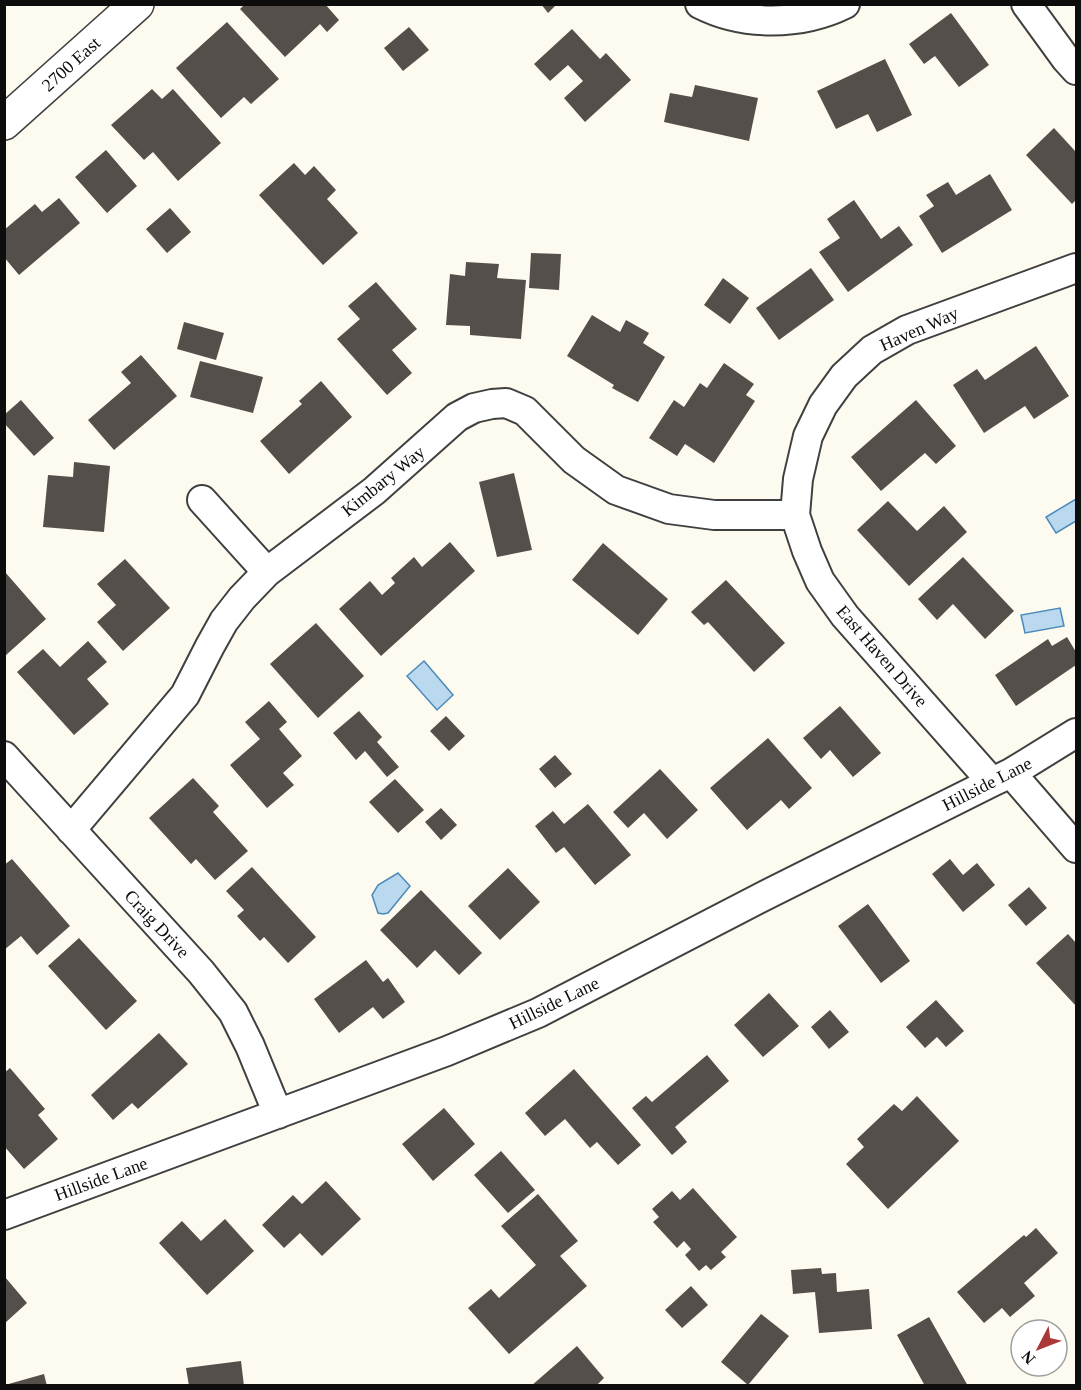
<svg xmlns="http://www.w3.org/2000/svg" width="1081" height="1390" font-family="'Times New Roman',serif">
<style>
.water{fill:#bad8ee;stroke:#4b8abb;stroke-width:1.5}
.building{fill:#544f4b}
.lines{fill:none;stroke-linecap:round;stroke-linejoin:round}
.minor-casing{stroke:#404040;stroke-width:32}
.tertiary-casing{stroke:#404040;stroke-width:36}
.minor{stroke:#fff;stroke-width:28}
.tertiary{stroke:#fff;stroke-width:33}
.labels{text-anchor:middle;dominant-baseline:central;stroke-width:6;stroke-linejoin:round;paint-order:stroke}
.street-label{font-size:18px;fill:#0d0d0d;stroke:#fff}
</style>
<rect width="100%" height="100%" fill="#fdfbef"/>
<path class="water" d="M 1076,499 L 1076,521 L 1056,533 L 1046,517 Z
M 1060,608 L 1064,626 L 1025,633 L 1021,615 Z
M 424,661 L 453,695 L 437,710 L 407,676 Z
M 398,873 L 410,886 L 388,913 L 383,914 L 378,913 L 372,895 L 378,885 Z"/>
<path class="building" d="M 245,4 L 325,4 L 339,20 L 327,32 L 320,24 L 285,57 L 240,9 Z
M 541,4 L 557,4 L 548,13 Z
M 951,13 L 989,65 L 959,87 L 935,56 L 924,64 L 909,44 Z
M 227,22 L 279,79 L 251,104 L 244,97 L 221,118 L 176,68 Z
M 409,27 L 429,50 L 403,71 L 384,48 Z
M 572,29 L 600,59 L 606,53 L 631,80 L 585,122 L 564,98 L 583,81 L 568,65 L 550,81 L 534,64 Z
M 885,59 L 912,115 L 877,132 L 868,114 L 836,129 L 817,91 Z
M 695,85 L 758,98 L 749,141 L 664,122 L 670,93 L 692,97 Z
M 152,89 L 162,99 L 173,89 L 221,143 L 178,181 L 153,152 L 144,160 L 111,125 Z
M 1054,128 L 1076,152 L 1076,200 L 1072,204 L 1026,155 Z
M 106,150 L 137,186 L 107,213 L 75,177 Z
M 294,163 L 305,175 L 314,166 L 336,190 L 327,199 L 358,233 L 323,265 L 259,195 Z
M 990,174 L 1012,210 L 942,253 L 919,216 L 934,206 L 926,195 L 948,182 L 956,195 Z
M 59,198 L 80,223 L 19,275 L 4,257 L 4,230 L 35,204 L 42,212 Z
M 854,200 L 881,239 L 899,226 L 913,245 L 848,292 L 819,252 L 840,238 L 827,219 Z
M 170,208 L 191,232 L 167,253 L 146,229 Z
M 531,253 L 561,254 L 559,290 L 529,288 Z
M 466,262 L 499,264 L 497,278 L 526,280 L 521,339 L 470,335 L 470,326 L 446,325 L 450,274 L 465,276 Z
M 811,268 L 834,300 L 779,340 L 756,308 Z
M 723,278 L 749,298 L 730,324 L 704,305 Z
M 376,282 L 417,329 L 392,350 L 412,373 L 387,395 L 337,339 L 360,319 L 348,306 Z
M 592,315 L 620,332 L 626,320 L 649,333 L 643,343 L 665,357 L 638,402 L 612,388 L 614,385 L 567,356 Z
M 184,322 L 224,333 L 216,360 L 177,349 Z
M 1036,346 L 1069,396 L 1034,419 L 1025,406 L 984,433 L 953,385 L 977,369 L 985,380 Z
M 141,355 L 177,396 L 114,450 L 88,420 L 131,383 L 121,372 Z
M 200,361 L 263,377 L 253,413 L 190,397 Z
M 724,363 L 754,384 L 746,395 L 755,401 L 714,463 L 685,444 L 677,456 L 649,438 L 674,400 L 684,407 L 700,383 L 707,388 Z
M 321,381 L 352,417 L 289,474 L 260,441 L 302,404 L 299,401 Z
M 21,400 L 54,438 L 34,456 L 4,423 L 4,415 Z
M 916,400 L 956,446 L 936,464 L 925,453 L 881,491 L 851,457 Z
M 74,462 L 110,466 L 104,532 L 43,527 L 48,475 L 73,477 Z
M 514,473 L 532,550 L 497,557 L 479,482 Z
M 888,501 L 917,531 L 944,506 L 967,532 L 909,586 L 857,530 Z
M 450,542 L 475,571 L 381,656 L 339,609 L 370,581 L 382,595 L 395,583 L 391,578 L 414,557 L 422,567 Z
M 603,543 L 668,599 L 638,635 L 572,580 Z
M 963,557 L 1014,611 L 985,639 L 953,604 L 937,620 L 918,599 Z
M 125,559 L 170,608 L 123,651 L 97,622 L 116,605 L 97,584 Z
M 5,572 L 46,619 L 5,656 Z
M 726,580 L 785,643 L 754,672 L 708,622 L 704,625 L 691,612 Z
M 316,623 L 364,676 L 318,718 L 270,664 Z
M 1067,637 L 1076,652 L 1076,665 L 1016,706 L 995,675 L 1048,639 L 1052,646 Z
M 88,641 L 107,662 L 87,679 L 109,704 L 74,735 L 17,672 L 43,649 L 60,667 Z
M 269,701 L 287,722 L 279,729 L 302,756 L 283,773 L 294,785 L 267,808 L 230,765 L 260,739 L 245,722 Z
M 840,706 L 881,753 L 853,777 L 830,750 L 821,759 L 803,738 Z
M 359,711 L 382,737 L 377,742 L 399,767 L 387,777 L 365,751 L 356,760 L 333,733 Z
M 446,716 L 465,736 L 449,751 L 430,731 Z
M 768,738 L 812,788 L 789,809 L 781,800 L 747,830 L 710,788 Z
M 555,755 L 572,774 L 555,788 L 539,769 Z
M 660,769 L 698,810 L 667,839 L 644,813 L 628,828 L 613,812 Z
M 193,778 L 219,806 L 213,812 L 248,851 L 215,880 L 196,859 L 191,864 L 149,818 Z
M 395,779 L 424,810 L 398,833 L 369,802 Z
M 588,804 L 631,855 L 595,885 L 564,847 L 556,853 L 535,826 L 553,811 L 564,824 Z
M 441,808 L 457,825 L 441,840 L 425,822 Z
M 12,859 L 70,926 L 37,955 L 21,936 L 4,950 L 4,865 Z
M 950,859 L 963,875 L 977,863 L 995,885 L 963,912 L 932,874 Z
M 252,867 L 316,937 L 288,963 L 264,937 L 260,941 L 237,916 L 244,910 L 226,891 Z
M 508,868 L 540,902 L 500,940 L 468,906 Z
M 1029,887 L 1047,908 L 1026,926 L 1008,905 Z
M 421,890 L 482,953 L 459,975 L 435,950 L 417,968 L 380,930 Z
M 868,904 L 910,961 L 881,983 L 838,926 Z
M 1068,934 L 1076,943 L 1076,1006 L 1036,963 Z
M 79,938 L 137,1001 L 106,1030 L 48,966 Z
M 366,960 L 383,982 L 388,978 L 405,1002 L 383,1019 L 373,1007 L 339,1033 L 314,999 Z
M 769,993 L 799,1026 L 763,1057 L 734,1025 Z
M 936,1000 L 964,1031 L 946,1047 L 937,1037 L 925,1048 L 906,1027 Z
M 830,1010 L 849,1032 L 829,1049 L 811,1027 Z
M 159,1033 L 188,1064 L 138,1109 L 132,1103 L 113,1120 L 91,1095 Z
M 707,1055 L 729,1081 L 675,1127 L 687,1142 L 672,1155 L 632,1108 L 646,1096 L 652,1102 Z
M 10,1068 L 45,1109 L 38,1115 L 58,1139 L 24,1169 L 4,1146 L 4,1073 Z
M 574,1069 L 641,1145 L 618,1165 L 597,1142 L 590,1148 L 565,1119 L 545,1136 L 525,1113 Z
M 917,1096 L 959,1141 L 888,1209 L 846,1164 L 864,1147 L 857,1139 L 894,1104 L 902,1111 Z
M 444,1108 L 475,1144 L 433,1181 L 402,1144 Z
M 501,1151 L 535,1190 L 508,1213 L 474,1175 Z
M 326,1181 L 361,1219 L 322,1256 L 300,1233 L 284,1248 L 262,1225 L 293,1195 L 302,1204 Z
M 693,1188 L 737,1237 L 721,1252 L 726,1257 L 711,1270 L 706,1265 L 699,1271 L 685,1255 L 691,1249 L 684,1241 L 677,1248 L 653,1222 L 659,1217 L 652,1209 L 672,1191 L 680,1200 Z
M 538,1194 L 578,1241 L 560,1256 L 587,1286 L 509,1354 L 468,1308 L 491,1289 L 499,1298 L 536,1265 L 501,1226 Z
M 225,1219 L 254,1251 L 207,1295 L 159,1243 L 182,1221 L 201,1241 Z
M 1036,1228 L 1058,1253 L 1024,1283 L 1035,1296 L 1010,1317 L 1002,1308 L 984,1323 L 957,1292 L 1024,1235 L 1026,1237 Z
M 821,1268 L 822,1274 L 836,1273 L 837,1292 L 869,1289 L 872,1329 L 819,1333 L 815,1292 L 793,1294 L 791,1270 Z
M 5,1277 L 27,1303 L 5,1323 Z
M 691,1286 L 708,1305 L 682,1328 L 665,1310 Z
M 761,1314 L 789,1336 L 748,1385 L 721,1362 Z
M 929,1317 L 968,1386 L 925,1386 L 897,1335 Z
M 577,1346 L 604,1378 L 596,1386 L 531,1386 Z
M 241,1361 L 244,1386 L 189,1386 L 186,1368 Z
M 44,1374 L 47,1386 L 5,1386 L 5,1385 Z"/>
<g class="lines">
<g class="minor-casing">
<path id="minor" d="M 700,4 C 743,26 801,26 845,4
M 1026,4 L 1066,59 L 1076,70
M 202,500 L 267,572
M 4,756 L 201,972 L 233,1012 L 250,1046 L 278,1114
M 1011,773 L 1076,848
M 992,782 L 845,616 L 820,581 L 807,551 L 795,515 L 798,479 L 808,436 L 823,405 L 844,376 L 872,350 L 907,330 L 1076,268
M 71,830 L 185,695 L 210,646 L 224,621 L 242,598 L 267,572 L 374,491 L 457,417 L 474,408 L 492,404 L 506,403 L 525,411 L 574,460 L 616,490 L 669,509 L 714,515 L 795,515
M 4,1215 L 447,1051 L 538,1013 L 766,895 L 992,782 L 1011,773 L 1076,733"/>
</g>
<g class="tertiary-casing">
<path id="tertiary" d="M 4,123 L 137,4"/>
</g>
<use href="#minor" class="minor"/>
<use href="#tertiary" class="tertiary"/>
</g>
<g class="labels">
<g class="street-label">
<text transform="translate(71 64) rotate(-42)">2700 East</text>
<text transform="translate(919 329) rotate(-24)">Haven Way</text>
<text transform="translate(383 481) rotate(-39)">Kimbary Way</text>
<text transform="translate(882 656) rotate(49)">East Haven Drive</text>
<text transform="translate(987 784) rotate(-27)">Hillside Lane</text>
<text transform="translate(157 924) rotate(47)">Craig Drive</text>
<text transform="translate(554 1003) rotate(-26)">Hillside Lane</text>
<text transform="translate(101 1179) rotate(-20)">Hillside Lane</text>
</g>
</g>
<rect width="1081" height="1390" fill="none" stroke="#0d0d0d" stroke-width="12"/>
<g transform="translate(1039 1348) rotate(228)"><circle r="28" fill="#ffffff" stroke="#9e9e9e" stroke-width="1.5"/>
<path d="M0-4.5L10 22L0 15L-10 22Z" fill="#aa3838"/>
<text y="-9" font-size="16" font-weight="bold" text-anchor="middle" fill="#0d0d0d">N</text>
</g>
</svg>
